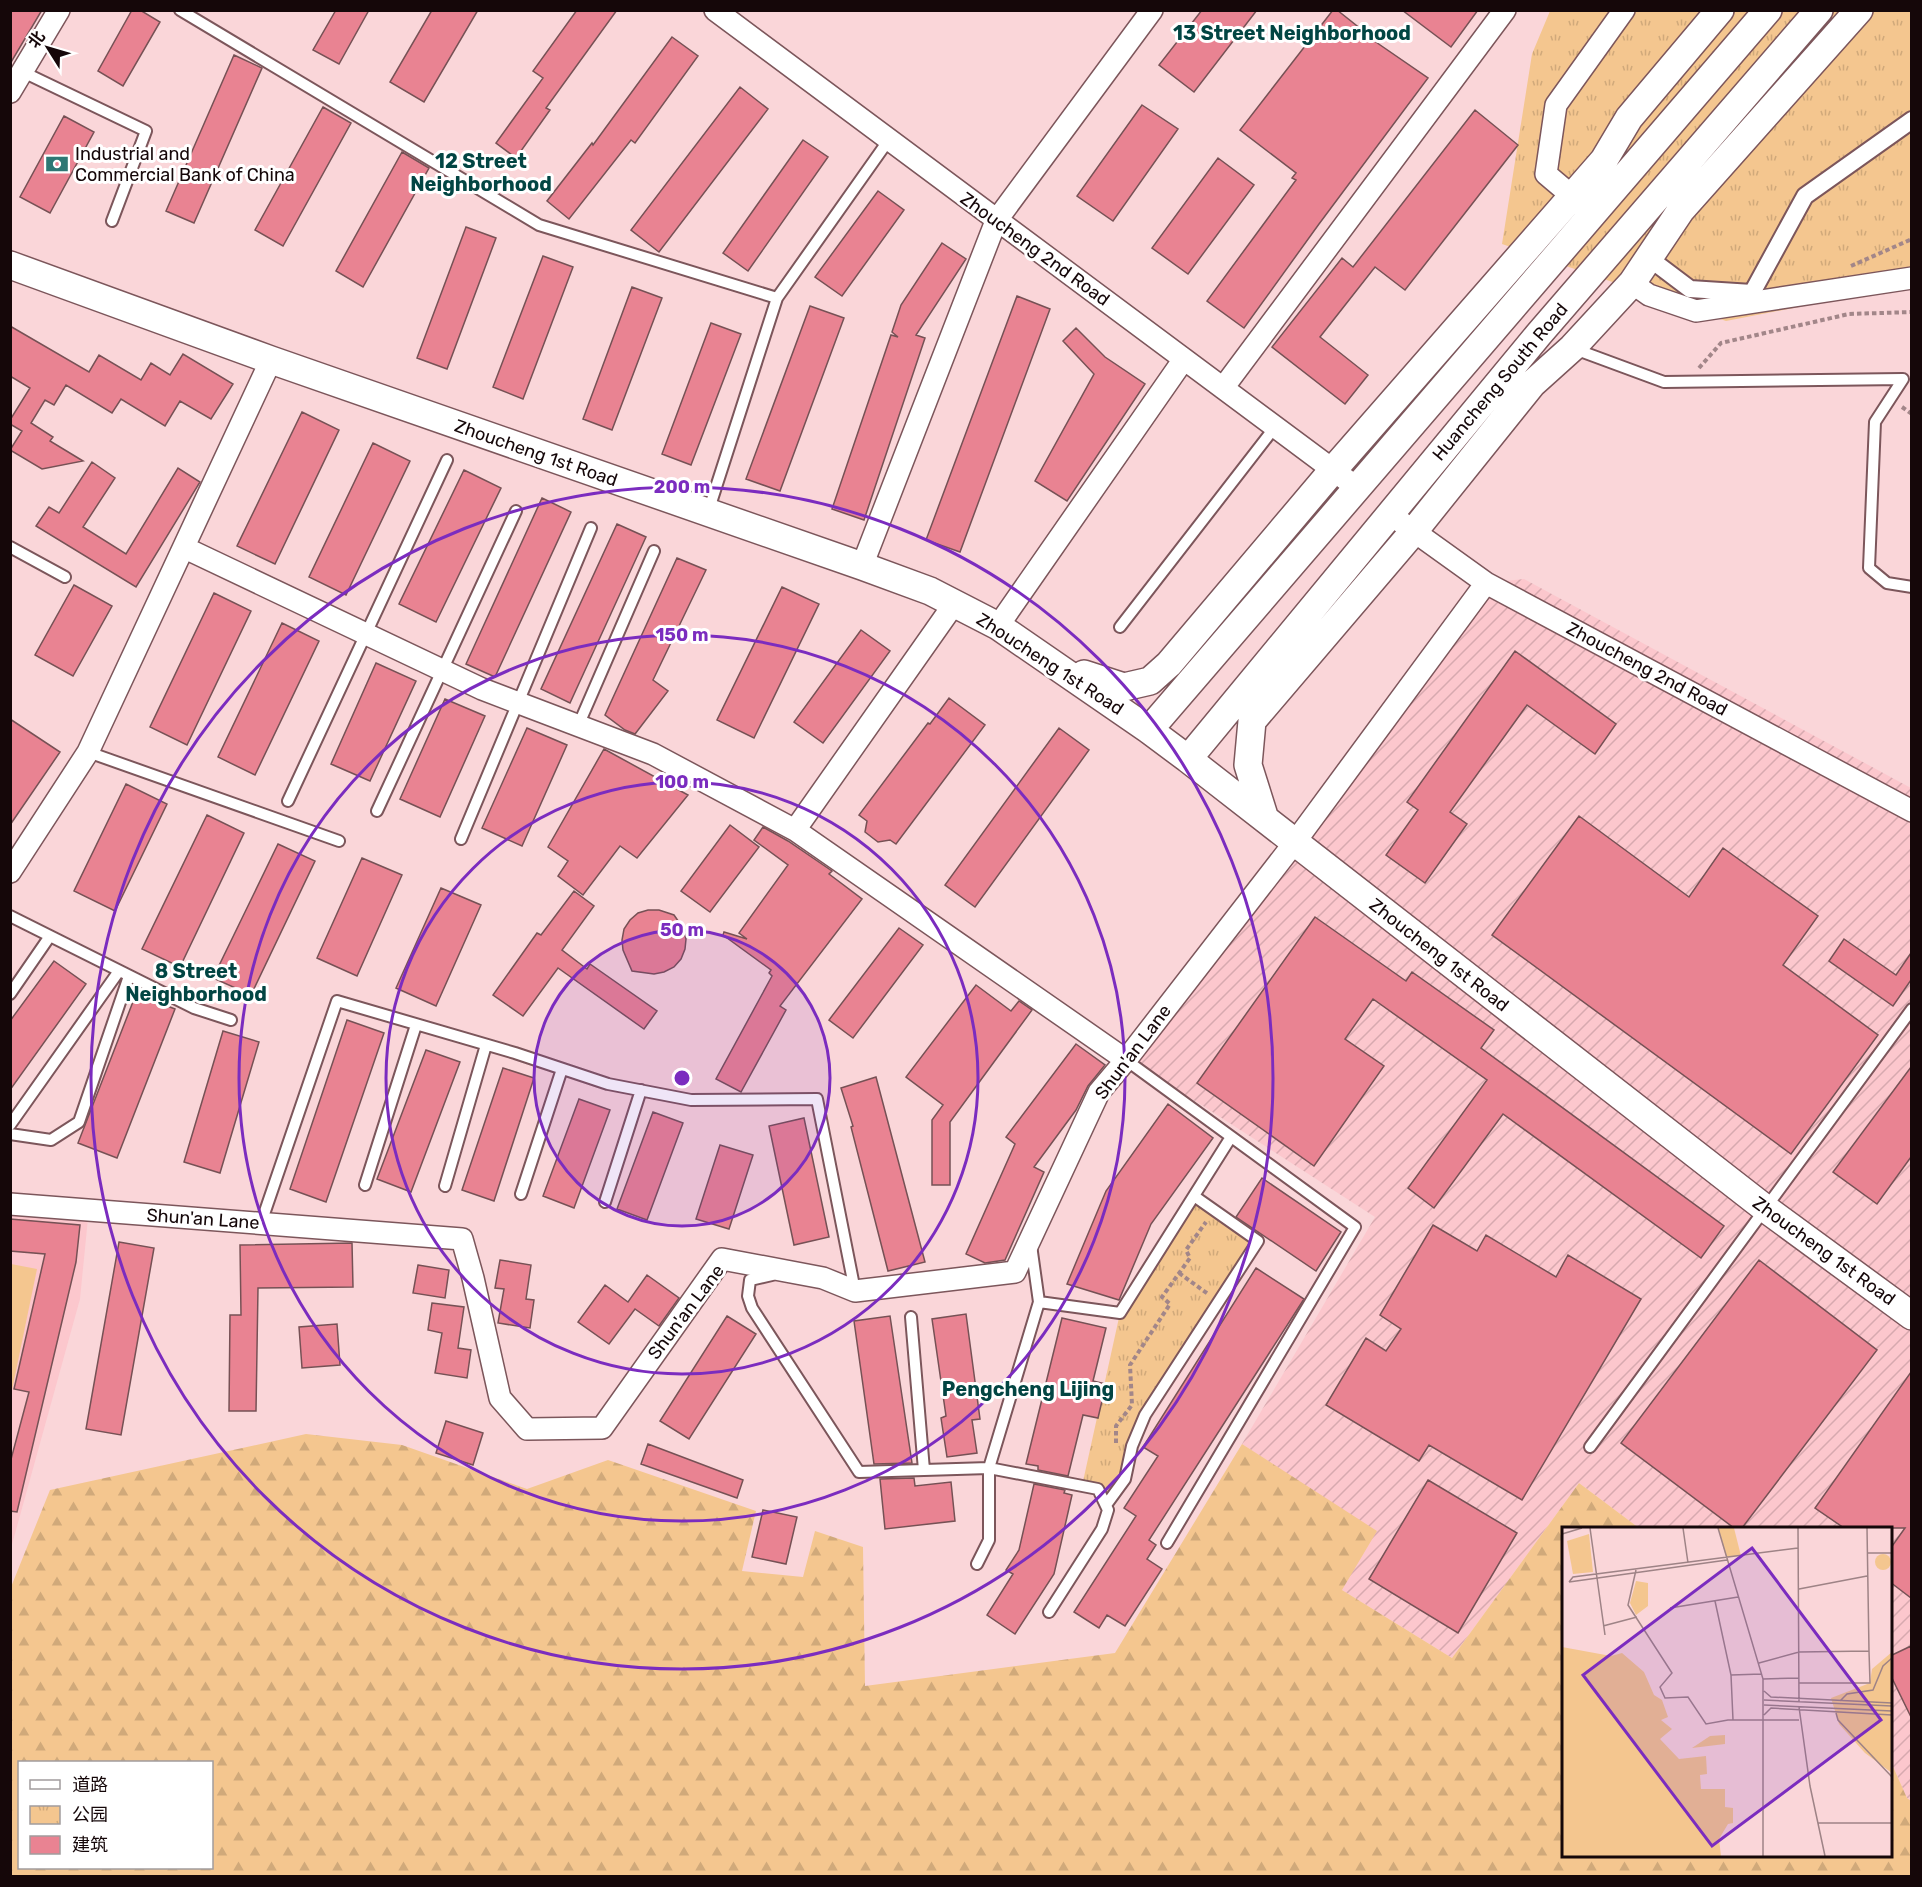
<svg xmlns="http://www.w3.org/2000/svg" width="1922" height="1887" font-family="Rubik,'Noto Sans SC',sans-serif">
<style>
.built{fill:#fcc7cd}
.industrial{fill:url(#industrial-furrows)}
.forest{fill:url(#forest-firs);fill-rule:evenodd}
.park{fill:url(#park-tufts)}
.pitch{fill:#f4c68f}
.building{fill:#e98392;stroke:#765155;stroke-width:1.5}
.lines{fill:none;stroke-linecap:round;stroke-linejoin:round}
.service-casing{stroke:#7c565b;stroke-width:14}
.pedestrian-casing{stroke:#7c565b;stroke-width:20}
.minor-casing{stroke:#7c565b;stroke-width:24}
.tertiary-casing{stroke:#7c565b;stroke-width:30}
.path{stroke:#a28689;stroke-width:4;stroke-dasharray:4.5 3;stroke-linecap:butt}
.service{stroke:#fff;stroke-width:10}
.pedestrian{stroke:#fff;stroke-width:16}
.minor{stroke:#fff;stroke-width:21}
.tertiary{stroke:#fff;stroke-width:27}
.ring{fill:none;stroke:#7b2cbf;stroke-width:3}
.labels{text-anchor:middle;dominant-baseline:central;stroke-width:6;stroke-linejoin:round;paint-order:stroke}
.poi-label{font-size:18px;fill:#150709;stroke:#fff;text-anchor:start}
.street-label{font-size:18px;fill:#150709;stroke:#fff}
.neighbourhood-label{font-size:20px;font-weight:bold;fill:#024543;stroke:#fff}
.inset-road{fill:none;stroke:#9e8386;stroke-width:1.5}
.view{fill:#7b2cbf;fill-opacity:0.15;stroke:#7b2cbf;stroke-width:3}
.inset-edge{fill:none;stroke:#150709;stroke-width:3}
.centre{fill:#7b2cbf;stroke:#fff;stroke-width:3}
.ring-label{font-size:18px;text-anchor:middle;font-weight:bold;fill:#7b2cbf;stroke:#fff;stroke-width:6;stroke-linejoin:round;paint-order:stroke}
</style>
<defs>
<pattern id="industrial-furrows" width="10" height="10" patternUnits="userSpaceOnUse" patternTransform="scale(1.5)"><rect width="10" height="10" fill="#fcc7cd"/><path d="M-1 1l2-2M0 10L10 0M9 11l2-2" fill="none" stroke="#d7a9af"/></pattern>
<pattern id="forest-firs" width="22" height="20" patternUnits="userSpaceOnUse" patternTransform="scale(1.5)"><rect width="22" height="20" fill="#f4c68f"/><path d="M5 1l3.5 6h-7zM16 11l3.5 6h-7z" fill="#d0a97a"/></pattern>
<pattern id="park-tufts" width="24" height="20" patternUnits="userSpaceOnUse" patternTransform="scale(1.5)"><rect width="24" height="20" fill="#f4c68f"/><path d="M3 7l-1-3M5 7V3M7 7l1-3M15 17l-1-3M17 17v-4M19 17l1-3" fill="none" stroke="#d0a97a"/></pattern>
</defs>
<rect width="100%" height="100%" fill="#fad6d9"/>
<path class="built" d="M 11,1213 L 88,1218 L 80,1299 L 11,1548 Z"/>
<path class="industrial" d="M 1524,579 L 1911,788 L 1911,1801 L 1907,1798 L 1891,1762 L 1890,1528 L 1639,1528 L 1579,1483 L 1452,1658 L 1342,1590 L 1299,1482 L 1242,1444 L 1375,1217 L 1200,1104 L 1126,1060 L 1486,583 Z"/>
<path class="forest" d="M 306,1434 L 402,1445 L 527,1489 L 608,1460 L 756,1511 L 742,1571 L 803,1577 L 815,1531 L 863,1547 L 865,1686 L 1115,1653 L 1242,1444 L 1377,1531 L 1342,1590 L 1452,1658 L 1579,1483 L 1639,1528 L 1564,1528 L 1564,1856 L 1890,1856 L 1891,1762 L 1907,1798 L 1911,1801 L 1911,1876 L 11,1876 L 11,1587 L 50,1490 ZM 20,1762 L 212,1762 L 212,1868 L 20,1868 Z"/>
<path class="park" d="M 1550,11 L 1911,11 L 1911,287 L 1902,287 L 1726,321 L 1502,244 L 1532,54 Z
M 1194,1196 L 1258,1241 L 1145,1415 L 1125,1479 L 1106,1505 L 1098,1490 L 1082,1486 L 1120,1313 Z"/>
<path class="pitch" d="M 11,1264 L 37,1269 L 11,1395 L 10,1264 Z"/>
<path class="building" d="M 10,10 L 42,10 L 10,64 Z
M 132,10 L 140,10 L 160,22 L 123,86 L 98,71 Z
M 336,10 L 369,10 L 339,64 L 313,50 Z
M 432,10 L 478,10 L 424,102 L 390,82 Z
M 577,10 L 617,10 L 546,108 L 550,110 L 516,158 L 496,143 L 543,78 L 533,71 Z
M 1202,10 L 1257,10 L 1194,92 L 1159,65 Z
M 1333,10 L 1337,10 L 1371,37 L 1370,38 L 1428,78 L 1319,224 L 1244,328 L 1207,301 L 1296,180 L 1292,178 L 1296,173 L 1240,130 Z
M 1402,10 L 1478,10 L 1451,47 Z
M 672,37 L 698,56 L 635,143 L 631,140 L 569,219 L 547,201 L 592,143 L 593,145 Z
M 234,55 L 262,68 L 194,223 L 166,211 Z
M 740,87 L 768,109 L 659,252 L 631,230 Z
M 1142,105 L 1178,129 L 1113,221 L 1077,196 Z
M 323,107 L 351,123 L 283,246 L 255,230 Z
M 1475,110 L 1518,145 L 1405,290 L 1375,267 L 1320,337 L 1368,375 L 1345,404 L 1272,347 L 1342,258 L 1353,267 Z
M 64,116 L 94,132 L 50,213 L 20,197 Z
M 803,140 L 828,157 L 748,271 L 723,253 Z
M 402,152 L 429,168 L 363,287 L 336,271 Z
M 1218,158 L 1254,185 L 1188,274 L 1152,248 Z
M 878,191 L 904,210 L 842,296 L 815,277 Z
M 466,227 L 496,238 L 447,369 L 417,358 Z
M 942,243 L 966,259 L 916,335 L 925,338 L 864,520 L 832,509 L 891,335 L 898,337 L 892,332 L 901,305 Z
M 543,256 L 573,267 L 523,399 L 493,387 Z
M 632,287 L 662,298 L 612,430 L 583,419 Z
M 1017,296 L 1050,309 L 960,552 L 926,540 Z
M 810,306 L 844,318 L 780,491 L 746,479 Z
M 711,323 L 741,334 L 691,465 L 662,454 Z
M 10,326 L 89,372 L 99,355 L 141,380 L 151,363 L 170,375 L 183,354 L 233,384 L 211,419 L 180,401 L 165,426 L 121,399 L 112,413 L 66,385 L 54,405 L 45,400 L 31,423 L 53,437 L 50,441 L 83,461 L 42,469 L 10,450 L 22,431 L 10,424 L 10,420 L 30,388 L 10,376 Z
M 1076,328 L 1105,357 L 1145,384 L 1067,501 L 1035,481 L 1094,374 L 1063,341 Z
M 302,412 L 339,430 L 275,564 L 237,546 Z
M 373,443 L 410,461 L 346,595 L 309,577 Z
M 92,462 L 115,478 L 83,527 L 126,554 L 178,468 L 200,482 L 136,587 L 36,526 L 49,507 L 59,513 Z
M 464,470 L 501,488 L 436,622 L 399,604 Z
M 542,498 L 571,512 L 495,677 L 466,664 Z
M 617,524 L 646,537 L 570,703 L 541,689 Z
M 677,558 L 706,570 L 653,680 L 668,691 L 635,734 L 625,730 L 605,715 Z
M 74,585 L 112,606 L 73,676 L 35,655 Z
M 782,587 L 819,604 L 754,738 L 717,720 Z
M 214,593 L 251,611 L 187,745 L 150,727 Z
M 282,623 L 319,641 L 255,775 L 218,757 Z
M 861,630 L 890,651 L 823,743 L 794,722 Z
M 1515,651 L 1616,724 L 1595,754 L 1527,705 L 1450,812 L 1467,824 L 1425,883 L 1386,855 L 1418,810 L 1407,802 Z
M 376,663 L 416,681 L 370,781 L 331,764 Z
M 949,698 L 985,725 L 896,844 L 890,840 L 878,842 L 865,832 L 867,821 L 859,815 L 928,723 L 930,724 Z
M 445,699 L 485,716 L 440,817 L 400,799 Z
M 10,719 L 60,752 L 10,825 Z
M 527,728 L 567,745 L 522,846 L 482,828 Z
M 1059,728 L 1089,750 L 975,907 L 945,885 Z
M 604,749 L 688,795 L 637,858 L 620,846 L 583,895 L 558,876 L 568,861 L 548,847 Z
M 126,784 L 167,804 L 115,911 L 74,891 Z
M 207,815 L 244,833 L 180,967 L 142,949 Z
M 1579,816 L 1689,897 L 1723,848 L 1818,916 L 1783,965 L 1878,1035 L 1791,1154 L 1492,935 Z
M 730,825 L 759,847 L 710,912 L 681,891 Z
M 763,827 L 788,841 L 832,871 L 829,874 L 862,899 L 780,1006 L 786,1010 L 741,1092 L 716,1079 L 772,976 L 769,973 L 771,970 L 723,935 L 724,932 L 747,939 L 739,933 L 788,865 L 754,840 Z
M 278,844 L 315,861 L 251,995 L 213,978 Z
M 362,858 L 402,875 L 357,976 L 317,958 Z
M 441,888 L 481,905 L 436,1006 L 396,988 Z
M 574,891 L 594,906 L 562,950 L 587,969 L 590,964 L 657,1011 L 644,1029 L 558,968 L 523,1016 L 493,995 L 537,933 L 541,935 Z
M 648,910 L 659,910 L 674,915 L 683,928 L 686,939 L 685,949 L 681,959 L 674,967 L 664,972 L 654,974 L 632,971 L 623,950 L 622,940 L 624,929 L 630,920 L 638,913 Z
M 1315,917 L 1406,981 L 1412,972 L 1494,1030 L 1481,1048 L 1724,1226 L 1701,1258 L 1503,1114 L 1434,1208 L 1408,1188 L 1487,1080 L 1373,999 L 1345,1039 L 1384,1066 L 1314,1166 L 1197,1083 Z
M 899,928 L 923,945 L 853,1038 L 829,1020 Z
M 1844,939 L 1896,975 L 1911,953 L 1911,980 L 1893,1006 L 1829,961 Z
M 54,961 L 86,984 L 10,1090 L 10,1021 Z
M 976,985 L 1011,1011 L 1019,1001 L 1032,1010 L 950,1122 L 950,1185 L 932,1185 L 932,1120 L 943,1105 L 906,1077 Z
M 136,994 L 175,1009 L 117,1158 L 78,1143 Z
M 347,1020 L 384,1033 L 326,1202 L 290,1189 Z
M 223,1031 L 259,1042 L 220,1173 L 184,1162 Z
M 1076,1044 L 1105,1065 L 1088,1086 L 1076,1110 L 1034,1167 L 1044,1172 L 1005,1260 L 985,1263 L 966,1254 L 1015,1144 L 1006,1137 Z
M 426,1050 L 460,1062 L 411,1192 L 377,1179 Z
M 1911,1067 L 1911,1157 L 1877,1204 L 1833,1172 Z
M 503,1068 L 534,1078 L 494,1201 L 462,1190 Z
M 876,1077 L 925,1262 L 888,1271 L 851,1127 L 853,1126 L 841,1088 Z
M 579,1099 L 610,1110 L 574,1208 L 543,1196 Z
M 1168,1104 L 1213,1138 L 1151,1224 L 1119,1300 L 1067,1284 L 1106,1191 Z
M 653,1112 L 683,1123 L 647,1220 L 617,1209 Z
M 804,1118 L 829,1237 L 794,1245 L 769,1126 Z
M 720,1145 L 753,1155 L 729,1229 L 696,1219 Z
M 1262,1178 L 1341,1232 L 1316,1271 L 1236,1217 Z
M 10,1219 L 80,1225 L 76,1262 L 17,1512 L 10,1511 L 10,1463 L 29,1392 L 14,1389 L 45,1254 L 10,1251 Z
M 1433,1225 L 1477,1251 L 1486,1235 L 1556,1277 L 1568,1255 L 1641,1299 L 1522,1500 L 1429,1445 L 1419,1461 L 1326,1405 L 1366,1338 L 1386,1351 L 1401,1329 L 1380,1315 Z
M 119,1242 L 154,1248 L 121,1435 L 86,1429 Z
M 352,1243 L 353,1287 L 258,1288 L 256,1411 L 229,1411 L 230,1315 L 241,1315 L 240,1245 Z
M 500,1260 L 531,1265 L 526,1299 L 534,1300 L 530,1328 L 498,1323 L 504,1289 L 495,1288 Z
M 1759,1260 L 1877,1350 L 1742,1528 L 1734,1528 L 1621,1443 Z
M 418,1265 L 449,1270 L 445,1298 L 413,1293 Z
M 1256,1268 L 1304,1299 L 1149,1540 L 1156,1545 L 1147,1559 L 1162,1569 L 1125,1626 L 1107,1615 L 1099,1628 L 1074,1612 L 1136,1516 L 1124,1508 L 1158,1456 L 1143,1447 Z
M 647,1275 L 679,1298 L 659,1326 L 635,1309 L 609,1344 L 578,1322 L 605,1285 L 628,1302 Z
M 432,1303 L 464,1307 L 458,1348 L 471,1350 L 467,1378 L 435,1373 L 442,1333 L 428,1330 Z
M 966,1314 L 980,1419 L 972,1420 L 977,1453 L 947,1457 L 941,1418 L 946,1416 L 932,1319 Z
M 727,1316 L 756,1334 L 689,1439 L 660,1421 Z
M 890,1316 L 912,1463 L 874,1464 L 854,1321 Z
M 1062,1318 L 1106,1328 L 1093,1381 L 1106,1384 L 1098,1418 L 1083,1415 L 1068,1476 L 1038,1470 L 1038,1466 L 1026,1464 Z
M 337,1324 L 340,1365 L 302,1368 L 299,1327 Z
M 1911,1372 L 1911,1598 L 1890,1582 L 1890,1549 L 1905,1528 L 1844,1528 L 1815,1508 Z
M 446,1421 L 483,1433 L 473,1465 L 436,1453 Z
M 648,1444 L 743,1480 L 737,1498 L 641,1464 Z
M 914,1478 L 915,1486 L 951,1482 L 955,1521 L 885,1529 L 880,1479 Z
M 1428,1480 L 1517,1533 L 1458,1633 L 1369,1579 Z
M 1034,1484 L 1065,1490 L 1064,1493 L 1072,1495 L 1054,1574 L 1015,1634 L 987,1615 L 1013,1574 L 1006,1570 L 1019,1550 Z
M 763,1510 L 797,1517 L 786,1564 L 752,1557 Z
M 1911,1646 L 1911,1717 L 1890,1674 L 1890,1656 Z"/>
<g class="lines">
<g class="service-casing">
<path id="service" d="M 180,10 L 539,225 L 777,298 L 888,141
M 23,72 L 146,131 L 112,221
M 1572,348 L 1664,382 L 1903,379 L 1875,422 L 1869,568 L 1887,583 L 1912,587
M 708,512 L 777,298
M 10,547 L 65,577
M 1120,627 L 1275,427
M 578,726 L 654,551
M 88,752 L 339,841
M 288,801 L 447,460
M 377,811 L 516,511
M 461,839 L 591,528
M 10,916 L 194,1008 L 231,1020
M 10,994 L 50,936
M 1126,1060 L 1355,1227 L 1167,1543
M 10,1125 L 119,971
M 10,1134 L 51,1140 L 79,1122 L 129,976
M 365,1185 L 416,1025
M 445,1186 L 486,1045
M 521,1194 L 562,1069
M 605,1202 L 641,1090
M 261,1223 L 337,1001 L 515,1053 L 608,1084 L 691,1100 L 817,1099 L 855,1291
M 1031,1245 L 1039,1302 L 1120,1313 L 1231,1137
M 772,1275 L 750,1280 L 748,1296 L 752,1308 L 859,1472 L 989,1468 L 1098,1489 L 1108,1510 L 1102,1529 L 1049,1612
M 911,1317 L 924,1470
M 1590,1447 L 1912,1009
M 1106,1505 L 1125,1479 L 1132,1446 L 1145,1415 L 1258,1241 L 1194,1196
M 977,1564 L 989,1540 L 989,1468 L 1039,1302"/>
</g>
<g class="pedestrian-casing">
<path id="pedestrian" d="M 1649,258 L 1690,289 L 1752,293 L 1805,196 L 1912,120"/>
</g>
<g class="minor-casing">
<path id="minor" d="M 715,10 L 1356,487
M 10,92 L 59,10
M 1572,196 L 1546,174 L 1556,105 L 1624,10
M 1632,283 L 1649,295 L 1696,311 L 1912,278
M 1223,388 L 1505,10
M 1401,522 L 1486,583 L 1912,811
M 185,548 L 482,689 L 653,754 L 795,830 L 1126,1060
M 862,566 L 996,221 L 1152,10
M 998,626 L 1184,359
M 795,830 L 954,604
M 10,872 L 88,752 L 271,360
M 10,1204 L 462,1239 L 473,1278 L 500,1398 L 527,1429 L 602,1428 L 722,1259 L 823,1278 L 855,1291 L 1015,1272 L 1099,1092 L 1126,1060 L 1295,842 L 1486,583"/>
</g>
<g class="tertiary-casing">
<path id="tertiary" d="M 10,265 L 271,360 L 862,566 L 930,591 L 998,626 L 1149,730 L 1188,759 L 1766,1209 L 1912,1316
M 1084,674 L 1124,687 L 1150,681 L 1169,664 L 1333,470 L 1604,160 L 1629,118 L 1720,10
M 1149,730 L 1768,10
M 1188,759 L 1539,334 L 1819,10
M 1265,819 L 1248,765 L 1252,721 L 1414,531 L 1532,384 L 1572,348 L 1632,283 L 1681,210 L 1859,10"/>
</g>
<path class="path" d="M 1851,266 L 1912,239
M 1699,368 L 1721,343 L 1849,314 L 1912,312
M 1902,407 L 1912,414
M 1179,1273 L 1208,1294
M 1116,1443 L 1116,1426 L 1132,1405 L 1130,1365 L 1170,1304 L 1162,1297 L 1190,1258 L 1186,1250 L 1206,1222"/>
<use href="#service" class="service"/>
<use href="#pedestrian" class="pedestrian"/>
<use href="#minor" class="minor"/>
<use href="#tertiary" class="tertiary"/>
</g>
<circle cx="682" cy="1078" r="148" fill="#7b2cbf" fill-opacity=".12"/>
<g class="ring">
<circle cx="682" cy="1078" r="148"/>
<circle cx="682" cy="1078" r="296"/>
<circle cx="682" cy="1078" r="443"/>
<circle cx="682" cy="1078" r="591"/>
</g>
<defs>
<g id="bank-bare" transform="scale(1.8)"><path d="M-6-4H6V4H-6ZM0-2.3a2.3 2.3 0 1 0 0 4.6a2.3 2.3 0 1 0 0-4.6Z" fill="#2e7774" stroke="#fff" stroke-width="2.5" paint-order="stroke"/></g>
</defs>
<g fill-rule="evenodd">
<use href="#bank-bare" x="57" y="164"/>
</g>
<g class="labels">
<g class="poi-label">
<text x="75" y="154">Industrial and<tspan x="75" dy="21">Commercial Bank of China</tspan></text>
</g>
<g class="street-label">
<text transform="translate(1035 249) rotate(36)">Zhoucheng 2nd Road</text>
<text transform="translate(1500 382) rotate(-50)">Huancheng South Road</text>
<text transform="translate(536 453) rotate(19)">Zhoucheng 1st Road</text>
<text transform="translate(1050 664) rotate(33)">Zhoucheng 1st Road</text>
<text transform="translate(1647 669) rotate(28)">Zhoucheng 2nd Road</text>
<text transform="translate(1439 955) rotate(38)">Zhoucheng 1st Road</text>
<text transform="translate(1133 1052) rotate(-53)">Shun'an Lane</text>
<text transform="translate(203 1219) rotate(4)">Shun'an Lane</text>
<text transform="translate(1824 1251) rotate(36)">Zhoucheng 1st Road</text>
<text transform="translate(686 1312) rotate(-53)">Shun'an Lane</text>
</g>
<g class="neighbourhood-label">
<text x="1292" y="33">13 Street Neighborhood</text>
<text x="481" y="161">12 Street<tspan x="481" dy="23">Neighborhood</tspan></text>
<text x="196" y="971">8 Street<tspan x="196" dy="23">Neighborhood</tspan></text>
<text x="1028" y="1389">Pengcheng Lijing</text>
</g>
</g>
<g transform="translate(1562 1527)">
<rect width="330" height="330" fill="#fad6d9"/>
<path d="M313 35a8 8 0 1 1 16 0a8 8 0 1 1-16 0Z" fill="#f4c68f"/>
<path d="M 0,120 L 49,129 L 60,126 L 82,145 L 92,168 L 100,173 L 106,190 L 99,193 L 110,202 L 98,212 L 117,232 L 144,229 L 145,247 L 138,248 L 139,262 L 163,262 L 163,280 L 171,281 L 171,296 L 166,297 L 157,312 L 159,329 L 0,329 Z" fill="#f4c68f"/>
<path d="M 156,1 L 172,1 L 179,29 L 164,30 ZM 74,54 L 86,56 L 86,79 L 74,88 L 68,76 ZM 330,125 L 330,246 L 303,226 L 277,197 L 269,171 L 308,156 L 310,142 ZM 163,208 L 163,217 L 130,221 L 148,209 Z" fill="#f4c68f"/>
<path d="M 27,7 L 31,45 L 11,47 L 5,14 Z" fill="#f4c68f"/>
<path class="inset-road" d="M 28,1 L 43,108M 121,1 L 126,36M 156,1 L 201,152 L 201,329M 236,1 L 237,175M 305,1 L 307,124M 0,7 L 20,1M 305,26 L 330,26M 74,43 L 66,78 L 110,146 L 98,160 L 103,171 L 126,170 L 144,197 L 166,193 L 237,193M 7,55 L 11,50 L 236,21M 7,55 L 165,33M 237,62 L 305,49M 153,74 L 169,148 L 171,193M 108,81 L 176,70M 41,99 L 75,90M 197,136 L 237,125 L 307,124 L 308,156 L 237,156M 169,148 L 200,147M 201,152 L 237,151M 202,164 L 209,170 L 330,176M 202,173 L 330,179M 278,174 L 285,167 L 311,163 L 321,139 L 330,131M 202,178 L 330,184M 237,180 L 248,259 L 263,329M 274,186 L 276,193 L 330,250M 202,188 L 209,181 L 330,188M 256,296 L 330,296"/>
<path class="view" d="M 190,21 L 319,193 L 150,319 L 21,148 Z"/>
<rect width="330" height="330" class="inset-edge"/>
</g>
<circle cx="682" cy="1078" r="9" class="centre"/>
<g class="ring-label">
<text x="682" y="493">200 m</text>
<text x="682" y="641">150 m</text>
<text x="682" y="788">100 m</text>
<text x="682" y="936">50 m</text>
</g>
<rect width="1922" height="1887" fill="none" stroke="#150709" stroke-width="24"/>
<rect x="18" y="1761" width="195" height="108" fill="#ffffff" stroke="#a19c9d" stroke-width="1.5"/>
<rect x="30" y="1780" width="30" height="9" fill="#ffffff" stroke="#a19c9d" stroke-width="1.5"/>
<text x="72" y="1791" font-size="18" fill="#150709">道路</text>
<rect x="30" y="1806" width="30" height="18" fill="url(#park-tufts)" stroke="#a19c9d" stroke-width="1.5"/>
<text x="72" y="1821" font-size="18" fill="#150709">公园</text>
<rect x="30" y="1836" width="30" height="18" fill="#e98392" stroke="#a19c9d" stroke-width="1.5"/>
<text x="72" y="1851" font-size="18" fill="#150709">建筑</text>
<g transform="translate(48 48) rotate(307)" stroke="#ffffff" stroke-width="4.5" paint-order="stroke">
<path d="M0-4.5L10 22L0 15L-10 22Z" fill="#150709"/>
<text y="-9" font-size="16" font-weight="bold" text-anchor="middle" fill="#150709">北</text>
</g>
</svg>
